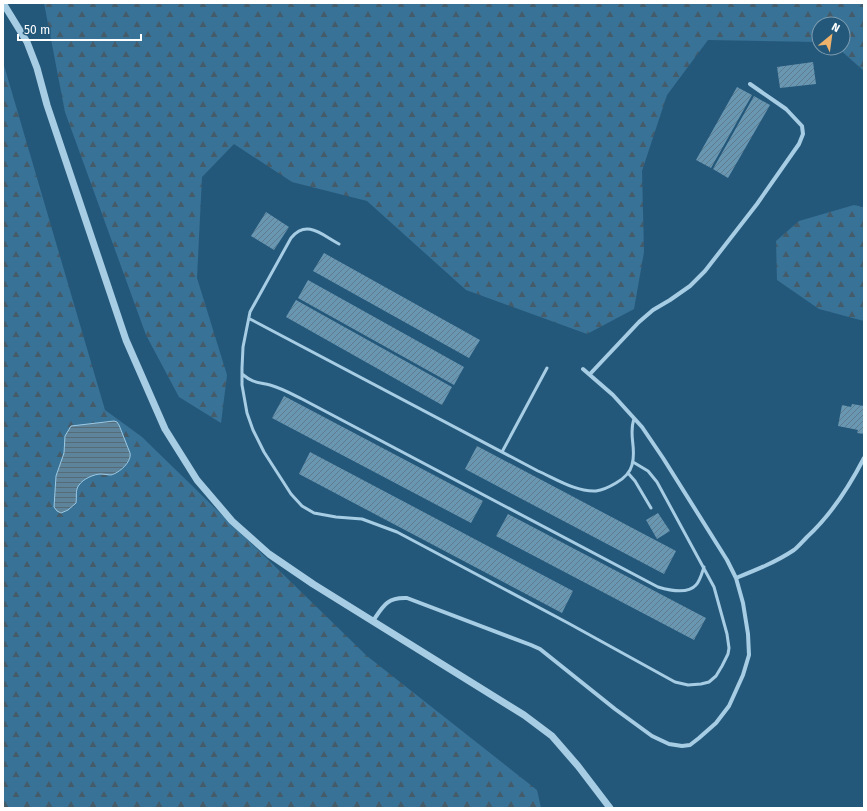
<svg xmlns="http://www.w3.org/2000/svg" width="867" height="811" font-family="'Fira Sans',sans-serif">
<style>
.forest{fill:url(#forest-firs)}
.water{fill:url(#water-rules);stroke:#9bcae5}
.building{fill:url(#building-hatch)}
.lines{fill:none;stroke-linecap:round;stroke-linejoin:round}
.service{stroke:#a7cde4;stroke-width:3}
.minor{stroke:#a7cde4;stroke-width:4}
.tertiary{stroke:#a7cde4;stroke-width:7}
</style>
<defs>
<pattern id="forest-firs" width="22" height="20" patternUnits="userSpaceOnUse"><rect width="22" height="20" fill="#387297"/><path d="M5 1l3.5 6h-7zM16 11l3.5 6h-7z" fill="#445b6a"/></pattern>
<pattern id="water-rules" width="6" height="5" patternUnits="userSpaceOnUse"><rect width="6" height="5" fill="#5e849c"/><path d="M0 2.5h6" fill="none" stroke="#566b78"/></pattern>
<pattern id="building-hatch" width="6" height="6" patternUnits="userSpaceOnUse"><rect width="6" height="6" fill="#6996b1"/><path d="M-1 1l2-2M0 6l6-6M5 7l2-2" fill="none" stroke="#5f7c8e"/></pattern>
</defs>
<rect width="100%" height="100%" fill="#24587a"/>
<path class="forest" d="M 44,3 L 864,3 L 864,71 L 838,48 L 843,48 L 843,24 L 819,24 L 819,42 L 708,40 L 667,95 L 642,171 L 644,252 L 634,309 L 587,334 L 466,290 L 367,201 L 292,182 L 234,144 L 202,177 L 197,278 L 227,375 L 221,423 L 179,397 L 146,335 L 65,112 Z
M 3,62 L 105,410 L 142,437 L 367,656 L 537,790 L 541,808 L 3,808 Z
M 854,205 L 864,207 L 864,321 L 819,309 L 777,280 L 776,241 L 799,221 Z"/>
<path class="water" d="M 114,421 L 117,422 L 119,425 L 130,453 C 132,462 119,473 111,475 C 108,475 104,474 101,474 C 94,474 83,479 79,485 C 75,490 77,497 76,503 L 68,510 L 61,513 L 57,511 L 54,507 L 56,476 L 64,453 L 65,436 L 71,426 Z"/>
<path class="building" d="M 813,62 L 816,84 L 780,88 L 777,67 Z
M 737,87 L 752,95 L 711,168 L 696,160 Z
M 754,96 L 770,105 L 728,178 L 713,169 Z
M 266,212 L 289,227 L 274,250 L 251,236 Z
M 324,253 L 480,340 L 469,358 L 313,271 Z
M 308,280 L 464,367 L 454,385 L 298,298 Z
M 296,300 L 452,387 L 442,405 L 286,317 Z
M 284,396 L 483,501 L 471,523 L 272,418 Z
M 852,404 L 864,406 L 864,434 L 857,433 L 858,430 L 838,426 L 842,405 L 851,407 Z
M 477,446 L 676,551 L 664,574 L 465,469 Z
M 310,452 L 573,591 L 562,613 L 299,474 Z
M 658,513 L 670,531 L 657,539 L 646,520 Z
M 508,514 L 706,618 L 694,640 L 496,536 Z"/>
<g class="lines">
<path class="service" d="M 339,244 C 322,235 307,219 291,238 L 250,312 L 243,347 L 242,368 L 242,385 L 247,413 L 253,430 L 264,452 L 291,494 L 302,506 L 314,513 L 336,517 L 362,519 L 397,532 L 568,623 L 675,682 L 688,685 L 701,684 L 709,682 L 716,676 L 722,666 L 728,654 L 729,648 L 727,634 L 714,587 L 657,482 L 648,471 L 633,462
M 250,319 L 538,471 C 556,479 576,492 596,491 C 603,490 611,486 616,483 C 623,479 630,473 632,465 C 637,448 628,435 634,419
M 242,374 C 253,383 257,382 270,385 C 281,388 292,394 302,399 L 658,587 C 668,590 687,595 696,585 C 700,581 702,573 704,567
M 502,452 L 547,368
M 628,473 L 635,481 L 651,508"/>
<path class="minor" d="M 590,374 L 639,322 L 653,310 L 670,300 L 690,286 L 705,271 L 757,204 L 799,144 L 803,134 L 802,126 L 786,109 L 750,84
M 736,578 C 756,570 776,562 794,550 C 799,546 803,541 807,537 C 831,515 849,487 864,458
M 373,621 C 383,606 387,597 407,598 L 531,645 L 540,649 L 615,709 L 652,736 L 669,744 L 682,746 L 690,745 L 699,738 L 716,723 L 729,706 L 743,675 L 749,655 L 748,634 L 743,603 L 736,578 L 727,560 L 663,458 L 642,427 L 613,395 L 583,369"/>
<path class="tertiary" d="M 3,3 L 27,42 L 37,68 L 47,105 L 126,340 L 165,429 L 197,480 L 232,521 L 269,554 L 313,584 L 524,715 L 552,736 L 578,766 L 610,808"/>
</g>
<rect width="867" height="811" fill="none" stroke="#ffffff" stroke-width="8"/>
<g transform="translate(831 36) rotate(29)"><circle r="19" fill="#24587a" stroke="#7c9baf"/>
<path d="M0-3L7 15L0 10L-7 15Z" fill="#eeb26b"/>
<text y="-6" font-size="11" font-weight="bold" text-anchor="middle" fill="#ffffff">N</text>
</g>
<path d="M18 34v6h123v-6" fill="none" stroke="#ffffff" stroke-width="2"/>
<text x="24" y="34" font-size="12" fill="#ffffff" stroke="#24587a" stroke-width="3" paint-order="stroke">50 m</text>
</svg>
